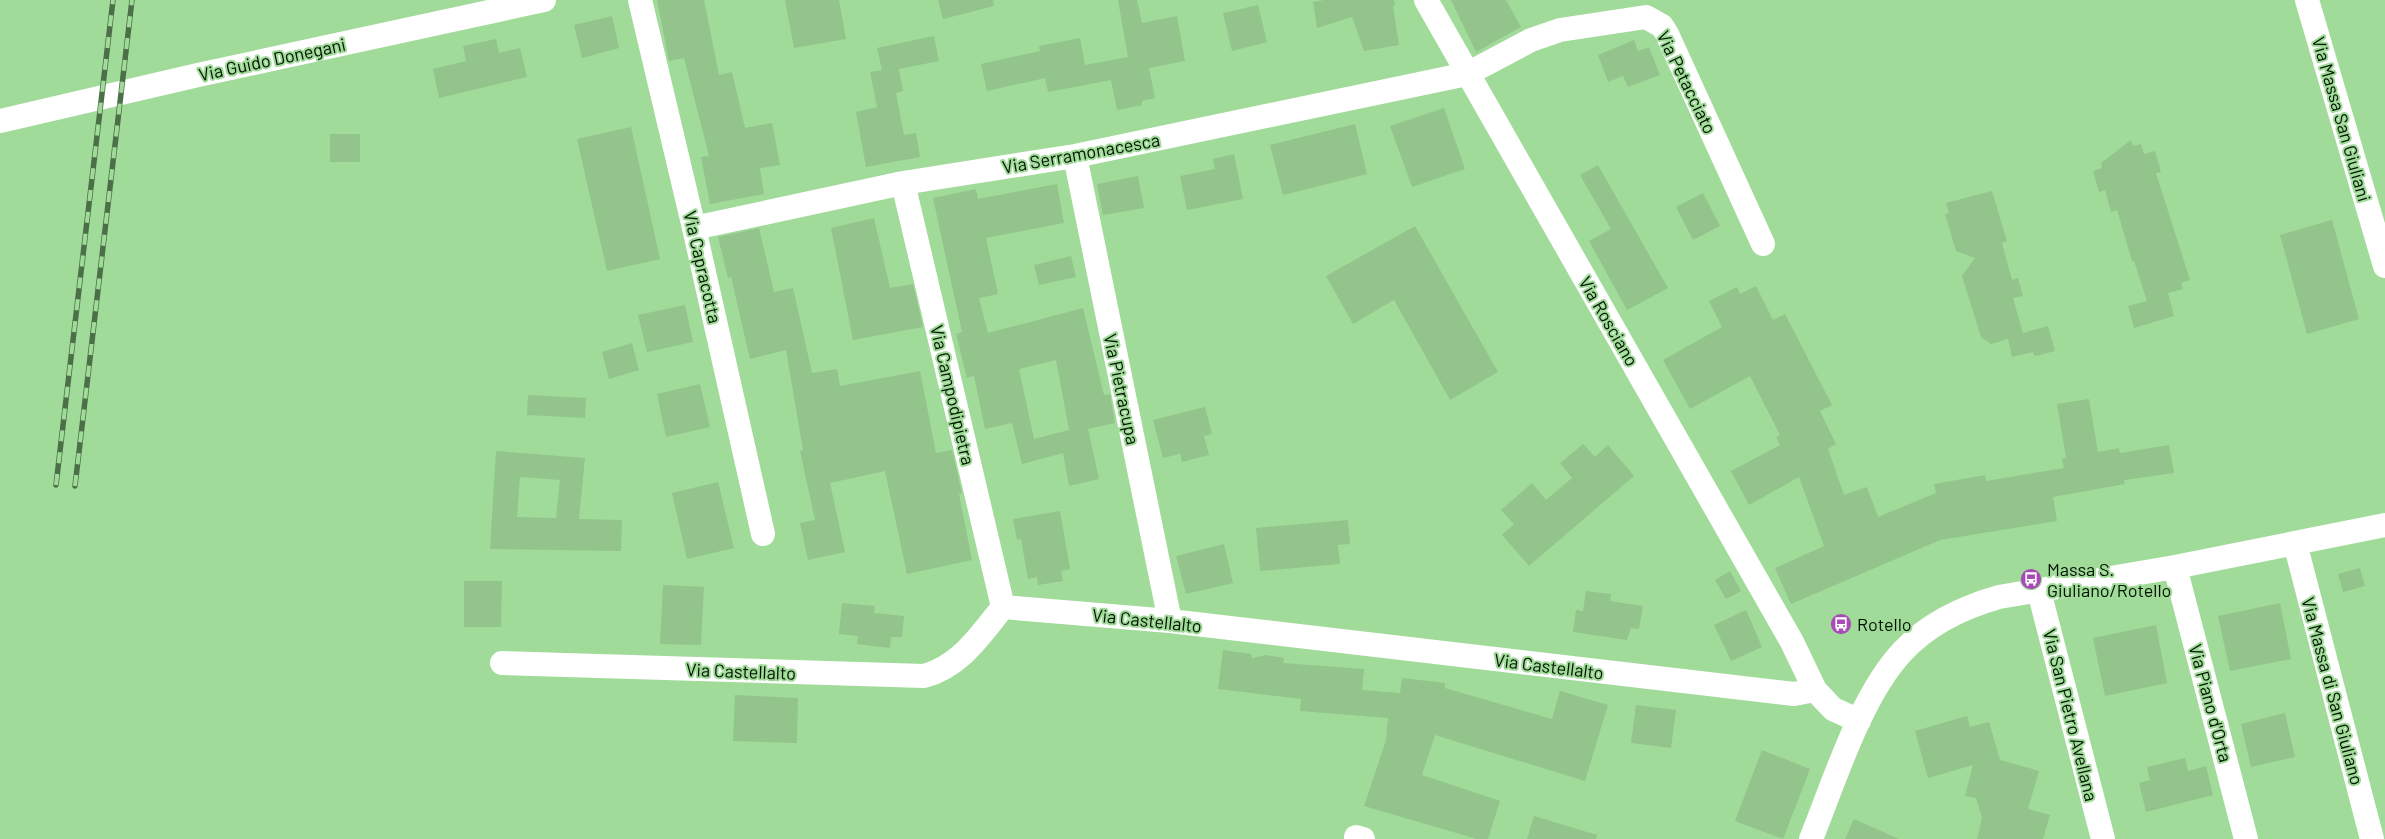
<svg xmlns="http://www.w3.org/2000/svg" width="2385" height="839" font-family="Barlow,sans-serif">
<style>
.building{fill:#92c48b;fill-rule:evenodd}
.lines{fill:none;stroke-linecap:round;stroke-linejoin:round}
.minor{stroke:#fff;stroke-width:24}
.rail-casing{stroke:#4b6f46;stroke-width:5.5}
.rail{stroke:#a1db99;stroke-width:4;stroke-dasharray:11;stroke-linecap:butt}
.labels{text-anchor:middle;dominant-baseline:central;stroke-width:4;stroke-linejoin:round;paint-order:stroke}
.street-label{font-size:18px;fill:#011300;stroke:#a1db99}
.poi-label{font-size:18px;fill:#011300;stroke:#a1db99;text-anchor:start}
</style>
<rect width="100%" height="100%" fill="#a1db99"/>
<path class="building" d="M 657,0 L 704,0 L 719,75 L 732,72 L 745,128 L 772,123 L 780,165 L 760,168 L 764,194 L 710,204 L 701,157 L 709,156 L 684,58 L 669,61 Z
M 785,0 L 839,0 L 846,39 L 794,48 Z
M 938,0 L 993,0 L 994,6 L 943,19 Z
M 1118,0 L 1137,0 L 1142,23 L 1177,16 L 1185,61 L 1149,68 L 1155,98 L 1142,101 L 1142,105 L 1117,110 L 1111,80 L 1048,92 L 1045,78 L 987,91 L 981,64 L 1040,51 L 1039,46 L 1080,38 L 1085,65 L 1128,57 Z
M 1324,0 L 1394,0 L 1395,5 L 1393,6 L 1399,45 L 1364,51 L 1352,17 L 1317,28 L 1313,2 Z
M 1451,0 L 1506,0 L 1521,27 L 1476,52 Z
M 1258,5 L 1267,42 L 1232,51 L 1223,13 Z
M 612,16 L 619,48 L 582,58 L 574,25 Z
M 934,36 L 939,61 L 899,69 L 903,91 L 896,93 L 904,135 L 916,133 L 920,157 L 866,167 L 856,112 L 877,107 L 870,72 L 882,70 L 877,48 Z
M 496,39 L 499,53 L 520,48 L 527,77 L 439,98 L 433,69 L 466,61 L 463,46 Z
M 1634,40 L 1638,51 L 1649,47 L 1660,75 L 1628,87 L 1623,76 L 1608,82 L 1598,55 Z
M 1444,108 L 1465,169 L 1412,187 L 1390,126 Z
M 1355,124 L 1367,174 L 1283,195 L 1270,145 Z
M 631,127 L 660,259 L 607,271 L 577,139 Z
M 330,134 L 360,134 L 360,162 L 330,162 Z
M 2131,140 L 2133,146 L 2141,144 L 2144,154 L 2155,151 L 2161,172 L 2156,173 L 2190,280 L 2181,283 L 2183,289 L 2168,293 L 2174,316 L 2134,328 L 2128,306 L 2147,301 L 2134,261 L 2132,261 L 2117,210 L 2111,212 L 2105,190 L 2099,192 L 2093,171 L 2102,168 L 2101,163 Z
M 1234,154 L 1243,199 L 1187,210 L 1180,176 L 1215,169 L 1213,159 Z
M 1598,165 L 1668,288 L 1627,310 L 1589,241 L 1611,229 L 1580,175 Z
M 1138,176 L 1144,208 L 1103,215 L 1097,184 Z
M 1057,184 L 1064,223 L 986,238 L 998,294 L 979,298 L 988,333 L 1083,308 L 1104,395 L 1110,394 L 1115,423 L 1088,429 L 1099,479 L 1069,486 L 1063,453 L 1022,464 L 1012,423 L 985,429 L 974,376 L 967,378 L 956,334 L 962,332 L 933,198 L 976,189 L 978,199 ZM 1056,360 L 1069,430 L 1034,439 L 1019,369 Z
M 1992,191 L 2007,241 L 2002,243 L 2012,280 L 2018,278 L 2023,296 L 2013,298 L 2023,333 L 2048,326 L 2055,351 L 2035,356 L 2033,352 L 2012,357 L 2008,339 L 1991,344 L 1981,337 L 1962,276 L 1975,258 L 1956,251 L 1945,214 L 1949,213 L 1946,203 Z
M 1703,193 L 1720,226 L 1693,240 L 1676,207 Z
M 874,218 L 890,288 L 913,284 L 923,327 L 853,340 L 831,228 Z
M 2332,220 L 2359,319 L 2307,334 L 2280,235 Z
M 1415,226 L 1498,372 L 1450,400 L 1394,300 L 1353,324 L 1326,276 Z
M 759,228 L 774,292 L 793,288 L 812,373 L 837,369 L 840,386 L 920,371 L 936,453 L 952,450 L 962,493 L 959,494 L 972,560 L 907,574 L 885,471 L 830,483 L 845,552 L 808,560 L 800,523 L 815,520 L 800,451 L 803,450 L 786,350 L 750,359 L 731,277 L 728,278 L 718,237 Z
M 1071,256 L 1076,277 L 1039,285 L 1034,265 Z
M 1756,286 L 1773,320 L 1785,314 L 1832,405 L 1820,411 L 1836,444 L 1828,449 L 1844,495 L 1867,487 L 1878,517 L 1936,493 L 1934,484 L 1985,475 L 1986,481 L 2064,468 L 2062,458 L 2066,458 L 2057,404 L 2089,399 L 2098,452 L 2119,448 L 2120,453 L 2169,445 L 2174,473 L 2124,480 L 2125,484 L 2053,497 L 2057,521 L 1940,540 L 1791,604 L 1775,568 L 1824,546 L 1799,477 L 1749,505 L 1731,471 L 1780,445 L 1776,437 L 1780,435 L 1750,376 L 1690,409 L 1663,360 L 1722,327 L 1709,301 L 1737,287 L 1740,294 Z
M 685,305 L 693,342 L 647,352 L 638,315 Z
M 632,343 L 639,370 L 609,379 L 602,352 Z
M 700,384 L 710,427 L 666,437 L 657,394 Z
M 528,395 L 586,398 L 585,418 L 527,415 Z
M 1205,407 L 1212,434 L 1204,436 L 1209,455 L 1182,462 L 1180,454 L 1163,458 L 1153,420 Z
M 1583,444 L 1595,457 L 1608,445 L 1634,476 L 1529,566 L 1502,535 L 1514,524 L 1501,510 L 1532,483 L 1546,500 L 1572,478 L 1560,463 Z
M 496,451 L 585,458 L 579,519 L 622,520 L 621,551 L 490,549 ZM 520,477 L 560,480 L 556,518 L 517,517 Z
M 718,482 L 734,548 L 687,559 L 672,493 Z
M 1060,511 L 1070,569 L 1061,571 L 1063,581 L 1038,585 L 1037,577 L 1028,579 L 1021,539 L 1017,540 L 1013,519 Z
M 1348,520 L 1350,544 L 1338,545 L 1340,564 L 1260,571 L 1256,528 Z
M 1224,544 L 1233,583 L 1186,594 L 1176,556 Z
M 2360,568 L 2365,586 L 2343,592 L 2338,574 Z
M 1730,571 L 1741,591 L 1726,599 L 1715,580 Z
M 464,581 L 502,581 L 501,627 L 464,627 Z
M 663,585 L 704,587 L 701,645 L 660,644 Z
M 1586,591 L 1611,594 L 1610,601 L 1643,606 L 1639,629 L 1631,628 L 1627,640 L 1573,632 L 1576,610 L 1583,611 Z
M 842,603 L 875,606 L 874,613 L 904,616 L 902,637 L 891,637 L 890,648 L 857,644 L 858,636 L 839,634 Z
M 2280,603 L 2291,659 L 2230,671 L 2218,616 Z
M 1746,610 L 1762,647 L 1731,661 L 1714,625 Z
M 2156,625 L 2167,683 L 2105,696 L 2093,638 Z
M 1223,650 L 1251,654 L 1252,658 L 1266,655 L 1284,658 L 1283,663 L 1364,669 L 1362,690 L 1400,693 L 1402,678 L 1445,683 L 1445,688 L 1552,719 L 1560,691 L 1608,705 L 1585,781 L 1435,735 L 1422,775 L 1500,801 L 1488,839 L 1477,839 L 1364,806 L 1386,740 L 1388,718 L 1300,711 L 1301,699 L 1218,689 Z
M 735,695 L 798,698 L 797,743 L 733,741 Z
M 1636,705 L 1676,710 L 1671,748 L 1631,743 Z
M 2285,713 L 2295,757 L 2251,767 L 2241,724 Z
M 1967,716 L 1970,727 L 1989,722 L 2000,760 L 2039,771 L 2028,809 L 2050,815 L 2043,839 L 1977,839 L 1982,818 L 1976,798 L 1965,796 L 1973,765 L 1928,778 L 1915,731 Z
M 1762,750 L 1810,769 L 1783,839 L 1735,821 Z
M 2185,758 L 2188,771 L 2206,766 L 2213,795 L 2146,812 L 2139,783 L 2150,780 L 2147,767 Z
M 1534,816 L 1597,835 L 1596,839 L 1527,839 Z
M 1854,819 L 1899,839 L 1845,839 Z"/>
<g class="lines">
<path class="minor" d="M 640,0 L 694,228 L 763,534
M 1426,0 L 1792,642 L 1815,690 L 1833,709 L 1859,721
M 2307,0 L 2385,266
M 0,121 L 198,75 L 544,0
M 1075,156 L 1170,621
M 903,183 L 1003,607
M 694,228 L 903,183 L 1075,156 L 1467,74 L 1531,40 L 1560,30 L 1646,17 L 1662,26 L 1667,34 L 1763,244
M 2295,543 L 2372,839
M 2175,567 L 2246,839
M 2039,591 L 2103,839
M 502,663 L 924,676 C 961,666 981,634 1003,607 L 1170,621 L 1794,694 L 1815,690
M 1356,837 L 1363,839
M 1811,839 C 1834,782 1861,695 1903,651 C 1928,624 1964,607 1999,597 L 2175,567 L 2385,525"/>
<g class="rail-casing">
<path id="rail" d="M 56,485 L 113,0
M 75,486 L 132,0"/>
</g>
<use href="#rail" class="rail"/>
</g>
<defs>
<g id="bus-disc" transform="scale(1.125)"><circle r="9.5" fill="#a74bb6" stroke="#a1db99"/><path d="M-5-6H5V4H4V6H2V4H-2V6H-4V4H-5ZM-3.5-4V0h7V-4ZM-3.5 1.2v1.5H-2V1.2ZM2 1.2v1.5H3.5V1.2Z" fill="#fff"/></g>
</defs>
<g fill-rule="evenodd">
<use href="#bus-disc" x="2031" y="579"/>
<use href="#bus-disc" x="1841" y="624"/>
</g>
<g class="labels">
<g class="street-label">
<text transform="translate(272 59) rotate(-12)">Via Guido Donegani</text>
<text transform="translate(1687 82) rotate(64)">Via Petacciato</text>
<text transform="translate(2342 119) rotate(74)">Via Massa San Giuliani</text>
<text transform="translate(1081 153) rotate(-10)">Via Serramonacesca</text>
<text transform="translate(703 267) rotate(77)">Via Capracotta</text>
<text transform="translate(1609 321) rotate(60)">Via Rosciano</text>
<text transform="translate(1122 389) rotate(78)">Via Pietracupa</text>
<text transform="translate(953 395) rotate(77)">Via Campodipietra</text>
<text transform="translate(1147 620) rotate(6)">Via Castellalto</text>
<text transform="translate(1549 666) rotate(7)">Via Castellalto</text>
<text transform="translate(741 671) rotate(2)">Via Castellalto</text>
<text transform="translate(2333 691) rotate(75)">Via Massa di San Giuliano</text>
<text transform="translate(2211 703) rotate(75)">Via Piano d'Orta</text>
<text transform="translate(2071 715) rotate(76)">Via San Pietro Avellana</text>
</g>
<g class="poi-label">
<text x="2047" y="569">Massa S.<tspan x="2047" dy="21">Giuliano/Rotello</tspan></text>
<text x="1857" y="624">Rotello</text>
</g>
</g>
</svg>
